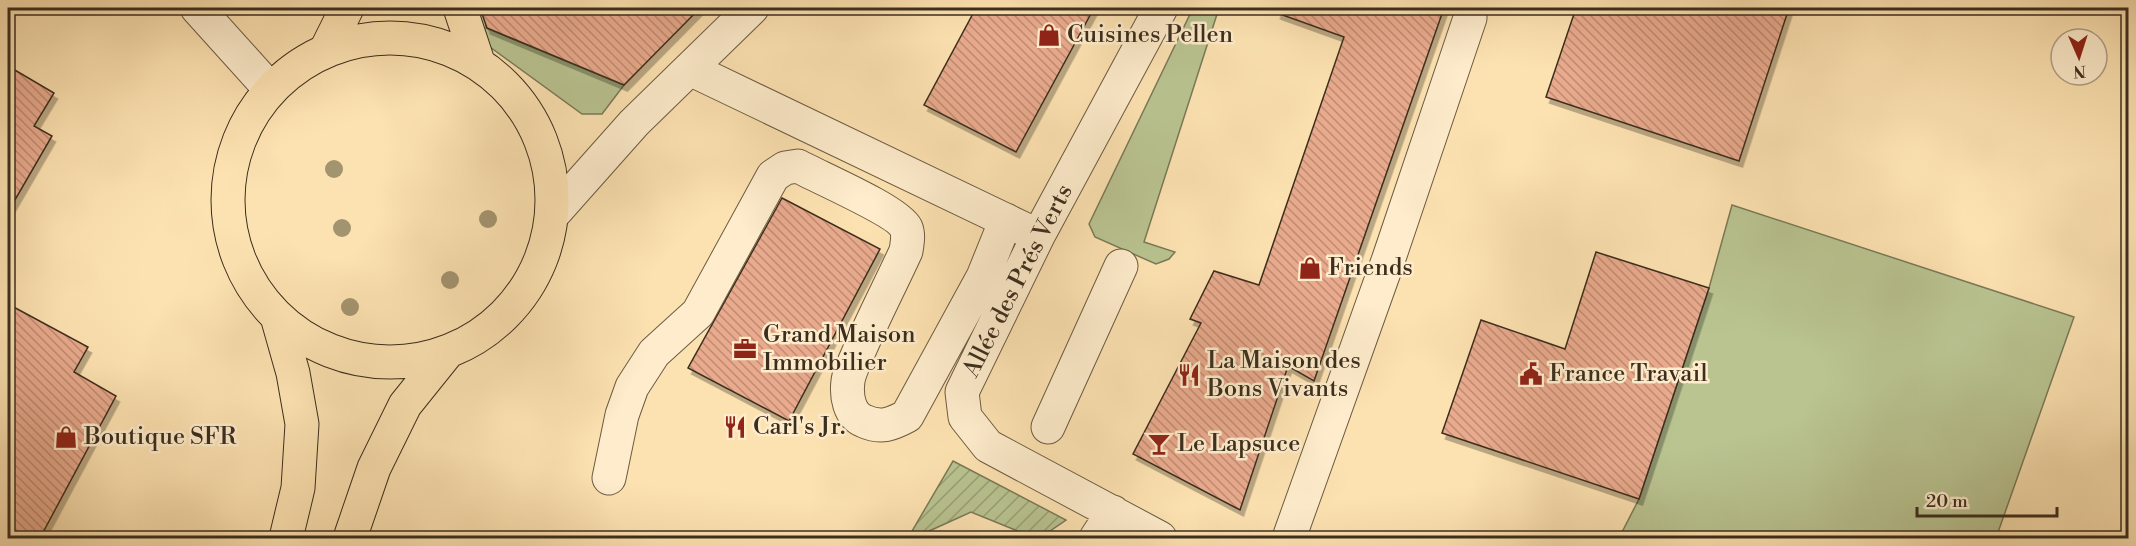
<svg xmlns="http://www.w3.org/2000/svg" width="2136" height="546" font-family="'Libre Bodoni',serif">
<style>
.grass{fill:#b9c491;stroke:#7a7958;stroke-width:1.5}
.garden{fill:url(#garden-furrows);stroke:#7a7958;stroke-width:1.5}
.building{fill:url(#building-back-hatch);stroke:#3b2e1e;stroke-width:1.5;filter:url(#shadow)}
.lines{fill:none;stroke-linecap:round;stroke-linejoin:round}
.minor-casing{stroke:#6c5b43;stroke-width:35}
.major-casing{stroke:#3b2e1e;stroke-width:35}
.minor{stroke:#feeccc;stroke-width:33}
.major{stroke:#fde2b1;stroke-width:33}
.tree{fill:#a39470}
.labels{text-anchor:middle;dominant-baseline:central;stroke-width:5;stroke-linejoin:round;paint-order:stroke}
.poi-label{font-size:24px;fill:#3b2e1e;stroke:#feeccc;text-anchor:start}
.street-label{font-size:24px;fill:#3b2e1e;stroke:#feeccc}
</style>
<defs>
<pattern id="garden-furrows" width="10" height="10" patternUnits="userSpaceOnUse" patternTransform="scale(1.5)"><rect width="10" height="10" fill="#b9c491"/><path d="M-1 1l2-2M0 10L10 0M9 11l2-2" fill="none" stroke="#98a076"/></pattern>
<pattern id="building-back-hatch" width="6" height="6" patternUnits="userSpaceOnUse" patternTransform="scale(1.5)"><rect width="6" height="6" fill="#e9aa8d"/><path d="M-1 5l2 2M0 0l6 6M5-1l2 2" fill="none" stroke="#be8b73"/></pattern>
<filter id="shadow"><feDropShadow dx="3.5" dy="6" stdDeviation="0" flood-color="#0004"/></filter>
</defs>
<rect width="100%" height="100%" fill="#fde2b1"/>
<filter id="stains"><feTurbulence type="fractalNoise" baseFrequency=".00333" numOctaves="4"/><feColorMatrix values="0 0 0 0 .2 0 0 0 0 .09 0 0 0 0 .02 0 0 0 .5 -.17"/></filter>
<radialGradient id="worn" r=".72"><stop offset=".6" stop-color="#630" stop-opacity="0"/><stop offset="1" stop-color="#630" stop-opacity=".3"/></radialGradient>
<path class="grass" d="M 474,8 L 488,8 L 486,28 L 624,85 L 602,114 L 582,114 L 490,47 Z
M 1193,8 L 1219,8 L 1144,242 L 1175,252 L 1169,259 L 1156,264 L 1095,237 L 1089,224 Z
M 1732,205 L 2074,317 L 1996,538 L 1627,538 L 1620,536 L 1639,499 L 1709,288 Z"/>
<path class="garden" d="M 953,461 L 1066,520 L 1050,531 L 1025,534 L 971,512 L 916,537 L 915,538 L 908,538 Z"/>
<path class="building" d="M 480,8 L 700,8 L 624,85 L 487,28 Z
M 976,8 L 1094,8 L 1016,152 L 924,105 Z
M 1278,8 L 1444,8 L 1314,381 L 1288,366 L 1240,510 L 1133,454 L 1201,323 L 1190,319 L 1214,271 L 1259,285 L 1344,37 L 1277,13 Z
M 1576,8 L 1789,8 L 1739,161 L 1546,97 Z
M 8,66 L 54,93 L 34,126 L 52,136 L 8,212 Z
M 782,198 L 880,249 L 789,421 L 688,368 Z
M 1596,252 L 1709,288 L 1639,499 L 1442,433 L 1481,320 L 1565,349 Z
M 8,304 L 88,347 L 74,372 L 116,396 L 40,538 L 8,538 Z"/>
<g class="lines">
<g class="minor-casing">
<path id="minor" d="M 197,8 L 270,89
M 690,69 L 1026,230
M 554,213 L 634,123 L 752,8
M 1048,427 L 1121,266
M 609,478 L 622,415 L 632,387 L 654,353 L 698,313 L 773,176 L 785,168 L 798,166 C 818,177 898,211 906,228 C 909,235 907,244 906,251 C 890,286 872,320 857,356 C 854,363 849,373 848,381 C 846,396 849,415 864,421 C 881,429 892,424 907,416 L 983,277 L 1006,220
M 1096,538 L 1113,512
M 1160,538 L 988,446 L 965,417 L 962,392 L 1038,236 L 1161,8
M 1289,538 L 1389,258 L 1470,18 L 1470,8"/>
</g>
<g class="major-casing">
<path id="major" d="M 460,8 L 478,62
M228 200a162 162 0 1 1 324 0a162 162 0 1 1-324 0Z
M 326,50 L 347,8
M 278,320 L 293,373 L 302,424 L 298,488 L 286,538
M 350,538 L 374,468 L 405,405 L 446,354"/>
</g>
<use href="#minor" class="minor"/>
<use href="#major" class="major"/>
</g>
<g class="tree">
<circle cx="334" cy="169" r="9"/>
<circle cx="488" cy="219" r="9"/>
<circle cx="342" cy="228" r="9"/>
<circle cx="450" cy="280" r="9"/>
<circle cx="350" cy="307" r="9"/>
</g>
<defs>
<g id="shop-bare" transform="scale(1.8)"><path d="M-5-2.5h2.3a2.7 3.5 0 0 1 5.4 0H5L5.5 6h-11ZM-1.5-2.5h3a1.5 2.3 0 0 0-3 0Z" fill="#8f2418" stroke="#feeccc" stroke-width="2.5" paint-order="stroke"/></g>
<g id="office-bare" transform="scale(1.8)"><path d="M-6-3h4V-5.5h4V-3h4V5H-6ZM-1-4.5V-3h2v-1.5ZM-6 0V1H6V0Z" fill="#8f2418" stroke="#feeccc" stroke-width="2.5" paint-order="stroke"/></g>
<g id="civic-bare" transform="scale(1.8)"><path d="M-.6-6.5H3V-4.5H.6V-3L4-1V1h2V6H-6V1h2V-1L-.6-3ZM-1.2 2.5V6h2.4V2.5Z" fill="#8f2418" stroke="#feeccc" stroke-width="2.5" paint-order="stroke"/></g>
<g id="restaurant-bare" transform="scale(1.8)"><path d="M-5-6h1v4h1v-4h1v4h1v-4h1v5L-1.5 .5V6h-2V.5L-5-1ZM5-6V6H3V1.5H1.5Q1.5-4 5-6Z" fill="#8f2418" stroke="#feeccc" stroke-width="2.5" paint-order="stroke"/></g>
<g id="bar-bare" transform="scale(1.8)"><path d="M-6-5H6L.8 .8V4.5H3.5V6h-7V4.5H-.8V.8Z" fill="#8f2418" stroke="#feeccc" stroke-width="2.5" paint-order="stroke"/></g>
</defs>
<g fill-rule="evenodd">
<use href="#shop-bare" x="1049" y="35"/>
<use href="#shop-bare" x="1310" y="268"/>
<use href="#office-bare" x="745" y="349"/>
<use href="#civic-bare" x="1531" y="374"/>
<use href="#restaurant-bare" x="1189" y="375"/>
<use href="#restaurant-bare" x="735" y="427"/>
<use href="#shop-bare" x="66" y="437"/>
<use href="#bar-bare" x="1159" y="444"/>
</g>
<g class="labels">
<g class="poi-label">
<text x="1067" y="35">Cuisines Pellen</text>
<text x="1328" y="268">Friends</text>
<text x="763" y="335">Grand Maison<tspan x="763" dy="28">Immobilier</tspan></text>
<text x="1207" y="361">La Maison des<tspan x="1207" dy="28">Bons Vivants</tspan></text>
<text x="1549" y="374">France Travail</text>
<text x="753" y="427">Carl's Jr.</text>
<text x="84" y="437">Boutique SFR</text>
<text x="1177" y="444">Le Lapsuce</text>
</g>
<g class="street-label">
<text transform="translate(1018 281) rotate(-63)">Allée des Prés Verts</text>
</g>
</g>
<rect width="2136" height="546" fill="none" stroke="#fde2b1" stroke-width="30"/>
<rect x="9" y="9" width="2118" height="528" fill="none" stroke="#3b2e1e" stroke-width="3"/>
<rect x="15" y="15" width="2106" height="516" fill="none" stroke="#3b2e1e" stroke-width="1.5"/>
<g transform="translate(2079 57) rotate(177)"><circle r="28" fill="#feeccc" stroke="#b0a086" stroke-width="1.5"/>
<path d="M0-4.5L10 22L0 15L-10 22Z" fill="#8f2418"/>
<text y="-9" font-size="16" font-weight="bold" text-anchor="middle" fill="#3b2e1e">N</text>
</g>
<path d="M1917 507v9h140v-9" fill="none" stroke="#3b2e1e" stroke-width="3"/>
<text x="1926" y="507" font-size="18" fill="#3b2e1e" stroke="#feeccc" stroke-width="4.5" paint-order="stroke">20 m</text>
<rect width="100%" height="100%" filter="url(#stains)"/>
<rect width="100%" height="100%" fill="url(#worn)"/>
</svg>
